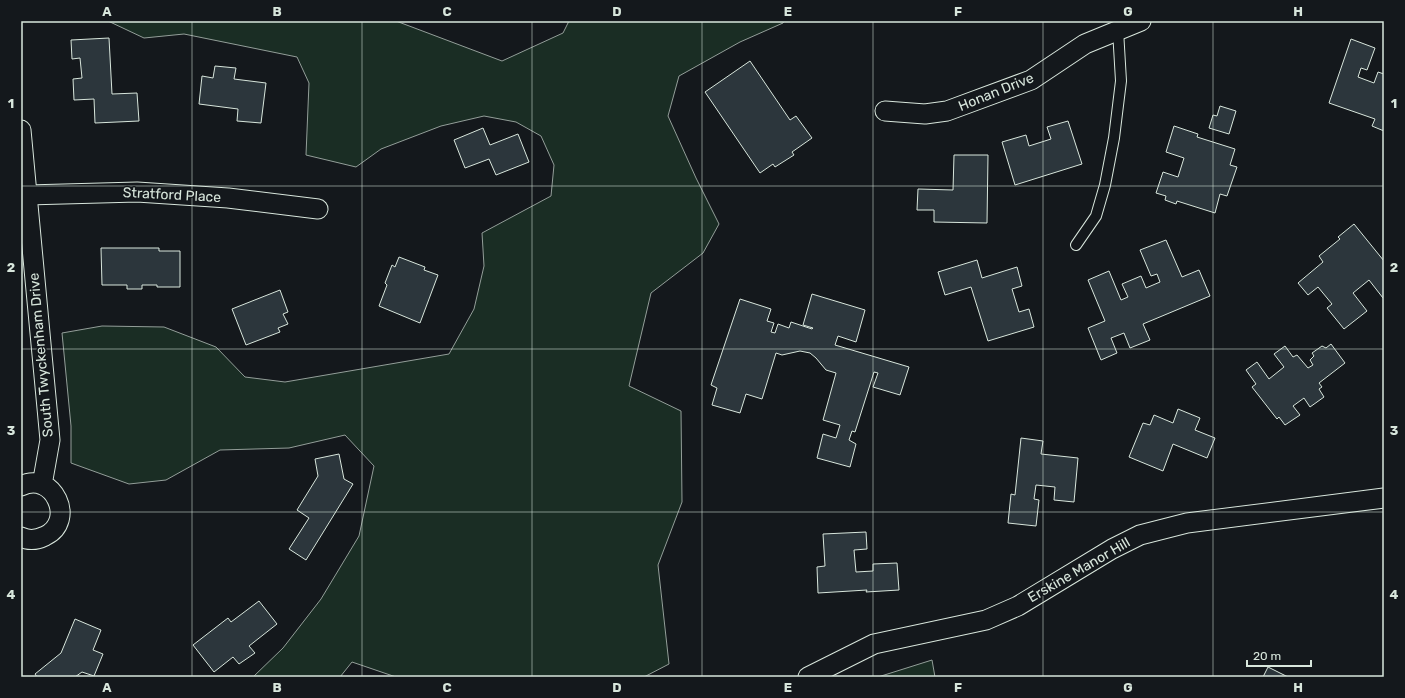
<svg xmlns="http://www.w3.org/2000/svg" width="1405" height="698" font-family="Rubik,sans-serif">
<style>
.green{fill:#1a2d24;stroke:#939e99}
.building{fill:#2c363c;stroke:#d8e6dc}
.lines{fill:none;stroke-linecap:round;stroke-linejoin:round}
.service-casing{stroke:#d8e6dc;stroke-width:12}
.minor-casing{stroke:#d8e6dc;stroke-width:21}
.service{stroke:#14181c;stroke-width:10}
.minor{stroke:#14181c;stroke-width:19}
.grid{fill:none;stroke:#d8e6dc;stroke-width:1;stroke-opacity:0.55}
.labels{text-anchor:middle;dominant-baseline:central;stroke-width:3;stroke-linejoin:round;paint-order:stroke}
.street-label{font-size:14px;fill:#d8e6dc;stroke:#14181c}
.neatline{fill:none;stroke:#d8e6dc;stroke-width:1.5}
.grid-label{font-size:13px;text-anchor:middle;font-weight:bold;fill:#d8e6dc}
</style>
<rect width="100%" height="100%" fill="#14181c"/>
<path class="green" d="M 108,21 L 396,21 L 502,61 L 563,33 L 569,21 L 784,21 L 783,23 L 740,42 L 679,76 L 668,116 L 696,178 L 719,224 L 703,253 L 651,293 L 629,386 L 681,411 L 682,502 L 658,565 L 669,664 L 644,677 L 396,677 L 352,662 L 340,677 L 253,677 L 283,648 L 321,599 L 359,536 L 374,466 L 345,435 L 289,448 L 220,450 L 166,480 L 129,484 L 71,463 L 71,426 L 62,333 L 102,326 L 164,327 L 216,347 L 245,377 L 285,382 L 449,354 L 474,309 L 484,266 L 482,233 L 551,196 L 554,165 L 541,136 L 516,122 L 484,116 L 441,126 L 381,149 L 356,167 L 306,155 L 309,83 L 297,57 L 184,34 L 144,38 Z
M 932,660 L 935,677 L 878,677 Z"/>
<path class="building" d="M 109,38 L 112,94 L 137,93 L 139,121 L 95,123 L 94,99 L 74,100 L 73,79 L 82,78 L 80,58 L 72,59 L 71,40 Z
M 1351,39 L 1375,48 L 1367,70 L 1361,68 L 1358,77 L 1374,83 L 1378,72 L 1384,74 L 1384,131 L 1372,126 L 1375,119 L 1329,103 Z
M 750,61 L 790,120 L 796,116 L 812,138 L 792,152 L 794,155 L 775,167 L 773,164 L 760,173 L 705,92 Z
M 215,66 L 236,68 L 234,79 L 266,83 L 261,123 L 237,121 L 238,109 L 199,104 L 202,76 L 213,78 Z
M 1220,106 L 1236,111 L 1229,134 L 1209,128 L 1213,115 L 1217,116 Z
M 1068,121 L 1082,164 L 1015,185 L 1002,142 L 1026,135 L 1029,146 L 1051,139 L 1047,127 Z
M 1174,126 L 1198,134 L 1197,137 L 1235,149 L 1230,165 L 1237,167 L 1227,196 L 1220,194 L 1215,213 L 1177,201 L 1176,204 L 1165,200 L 1166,196 L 1156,193 L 1163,172 L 1178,177 L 1184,158 L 1166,152 Z
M 483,128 L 490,145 L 518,134 L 529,162 L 496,175 L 489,159 L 465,168 L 454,140 Z
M 954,155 L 988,155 L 987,223 L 934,222 L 934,210 L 917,210 L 918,189 L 953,190 Z
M 1354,224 L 1384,261 L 1384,297 L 1383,298 L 1369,280 L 1353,293 L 1367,311 L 1344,329 L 1327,308 L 1332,304 L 1318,287 L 1308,295 L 1298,283 L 1323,262 L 1319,256 L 1340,239 L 1338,237 Z
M 1166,240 L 1182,277 L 1199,270 L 1210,296 L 1143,324 L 1150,340 L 1130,348 L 1124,333 L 1111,338 L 1117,353 L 1101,360 L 1088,328 L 1105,321 L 1088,280 L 1109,271 L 1121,300 L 1128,297 L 1122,284 L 1141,276 L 1146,288 L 1160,282 L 1157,274 L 1151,276 L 1140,250 Z
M 101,248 L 159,248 L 159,251 L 180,251 L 180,287 L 157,287 L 157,285 L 142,285 L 142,289 L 127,289 L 127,285 L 102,285 Z
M 399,257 L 425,267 L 424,270 L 438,275 L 420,323 L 379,306 L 387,285 L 385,283 L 392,265 L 395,267 Z
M 977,260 L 982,278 L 1017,267 L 1022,286 L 1012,289 L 1019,312 L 1029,309 L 1034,327 L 988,341 L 971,287 L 945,295 L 938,272 Z
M 280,290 L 288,312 L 283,314 L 288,324 L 278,328 L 280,332 L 246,345 L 232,309 Z
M 812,294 L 865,310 L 856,342 L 838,336 L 835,345 L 909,367 L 900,395 L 873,387 L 878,373 L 874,372 L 855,432 L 852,431 L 849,440 L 856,444 L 850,467 L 817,458 L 823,434 L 836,438 L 840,425 L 823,420 L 836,373 L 826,370 L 816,358 L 810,353 L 800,351 L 782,355 L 776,353 L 762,399 L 746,394 L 740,413 L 712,405 L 717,388 L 711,385 L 740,299 L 771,309 L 767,321 L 774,323 L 771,332 L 775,333 L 778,324 L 789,328 L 791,322 L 812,329 L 813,328 L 803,325 Z
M 1331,344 L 1345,363 L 1319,383 L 1322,387 L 1319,389 L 1324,397 L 1310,407 L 1304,398 L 1293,406 L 1300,415 L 1285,425 L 1279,417 L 1277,419 L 1252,387 L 1256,384 L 1246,370 L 1257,362 L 1269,379 L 1284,367 L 1274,354 L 1285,346 L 1293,357 L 1297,355 L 1308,368 L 1313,365 L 1310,360 L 1314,356 L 1312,353 L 1322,346 L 1326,348 Z
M 1178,409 L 1200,418 L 1195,430 L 1215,438 L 1207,458 L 1173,444 L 1163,471 L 1129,457 L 1143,423 L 1150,425 L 1154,415 L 1173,423 Z
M 1021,438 L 1043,441 L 1041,454 L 1078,458 L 1074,502 L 1054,500 L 1055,487 L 1036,485 L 1034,499 L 1039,500 L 1036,526 L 1008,523 L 1011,494 L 1015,495 Z
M 339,454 L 344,479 L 353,484 L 306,560 L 289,549 L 309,518 L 297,510 L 318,476 L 315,459 Z
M 866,532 L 867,549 L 854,550 L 856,572 L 873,571 L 873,564 L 897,563 L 899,590 L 866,592 L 867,590 L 818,593 L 817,567 L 825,566 L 823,534 Z
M 259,601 L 277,624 L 249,646 L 255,653 L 239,664 L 233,657 L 214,672 L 193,645 L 228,618 L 231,622 Z
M 75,619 L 101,630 L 93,650 L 103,654 L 94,676 L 82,672 L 75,677 L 37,677 L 35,674 L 61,653 Z
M 1268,667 L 1288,677 L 1263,677 Z"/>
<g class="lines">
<g class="service-casing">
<path id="service" d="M 1076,245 L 1096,216 L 1105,185 L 1114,138 L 1121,81 L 1118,30"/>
</g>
<g class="minor-casing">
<path id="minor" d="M 885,111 L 925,114 L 947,111 L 1031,80 L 1085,44 L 1141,21
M 21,130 L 50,440 L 42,485
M 27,195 L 137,192 L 228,198 L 318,209
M 21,486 C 53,470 77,521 45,536 C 37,540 29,541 21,537
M 808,677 L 874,644 L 986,620 L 1018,606 L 1112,549 L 1140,535 L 1187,523 L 1384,498"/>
</g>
<use href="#service" class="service"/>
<use href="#minor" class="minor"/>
</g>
<path class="grid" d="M 192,21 L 192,677M 362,21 L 362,677M 532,21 L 532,677M 702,21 L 702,677M 873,21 L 873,677M 1043,21 L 1043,677M 1213,21 L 1213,677M 21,186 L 1384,186M 21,349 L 1384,349M 21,512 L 1384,512"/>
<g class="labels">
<g class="street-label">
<text transform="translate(996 92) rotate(-22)">Honan Drive</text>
<text transform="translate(172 195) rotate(3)">Stratford Place</text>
<text transform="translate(41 355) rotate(-95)">South Twyckenham Drive</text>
<text transform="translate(1079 570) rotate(-30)">Erskine Manor Hill</text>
</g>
</g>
<rect width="1405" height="698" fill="none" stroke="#14181c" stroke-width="44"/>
<path d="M1247 660v6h64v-6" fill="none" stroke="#d8e6dc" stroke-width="2"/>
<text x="1253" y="660" font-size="12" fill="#d8e6dc" stroke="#14181c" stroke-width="3" paint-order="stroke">20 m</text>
<rect x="22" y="22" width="1361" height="654" class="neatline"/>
<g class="grid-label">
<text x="107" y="16">A</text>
<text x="277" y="16">B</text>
<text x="447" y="16">C</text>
<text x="617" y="16">D</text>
<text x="788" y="16">E</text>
<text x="958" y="16">F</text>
<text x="1128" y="16">G</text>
<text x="1298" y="16">H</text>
<text x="11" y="108">1</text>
<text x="1394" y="108">1</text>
<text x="11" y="272">2</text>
<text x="1394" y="272">2</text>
<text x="11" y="435">3</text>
<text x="1394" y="435">3</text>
<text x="11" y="599">4</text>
<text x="1394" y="599">4</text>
<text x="107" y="692">A</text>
<text x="277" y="692">B</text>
<text x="447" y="692">C</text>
<text x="617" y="692">D</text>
<text x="788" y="692">E</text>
<text x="958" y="692">F</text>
<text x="1128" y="692">G</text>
<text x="1298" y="692">H</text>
</g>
</svg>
